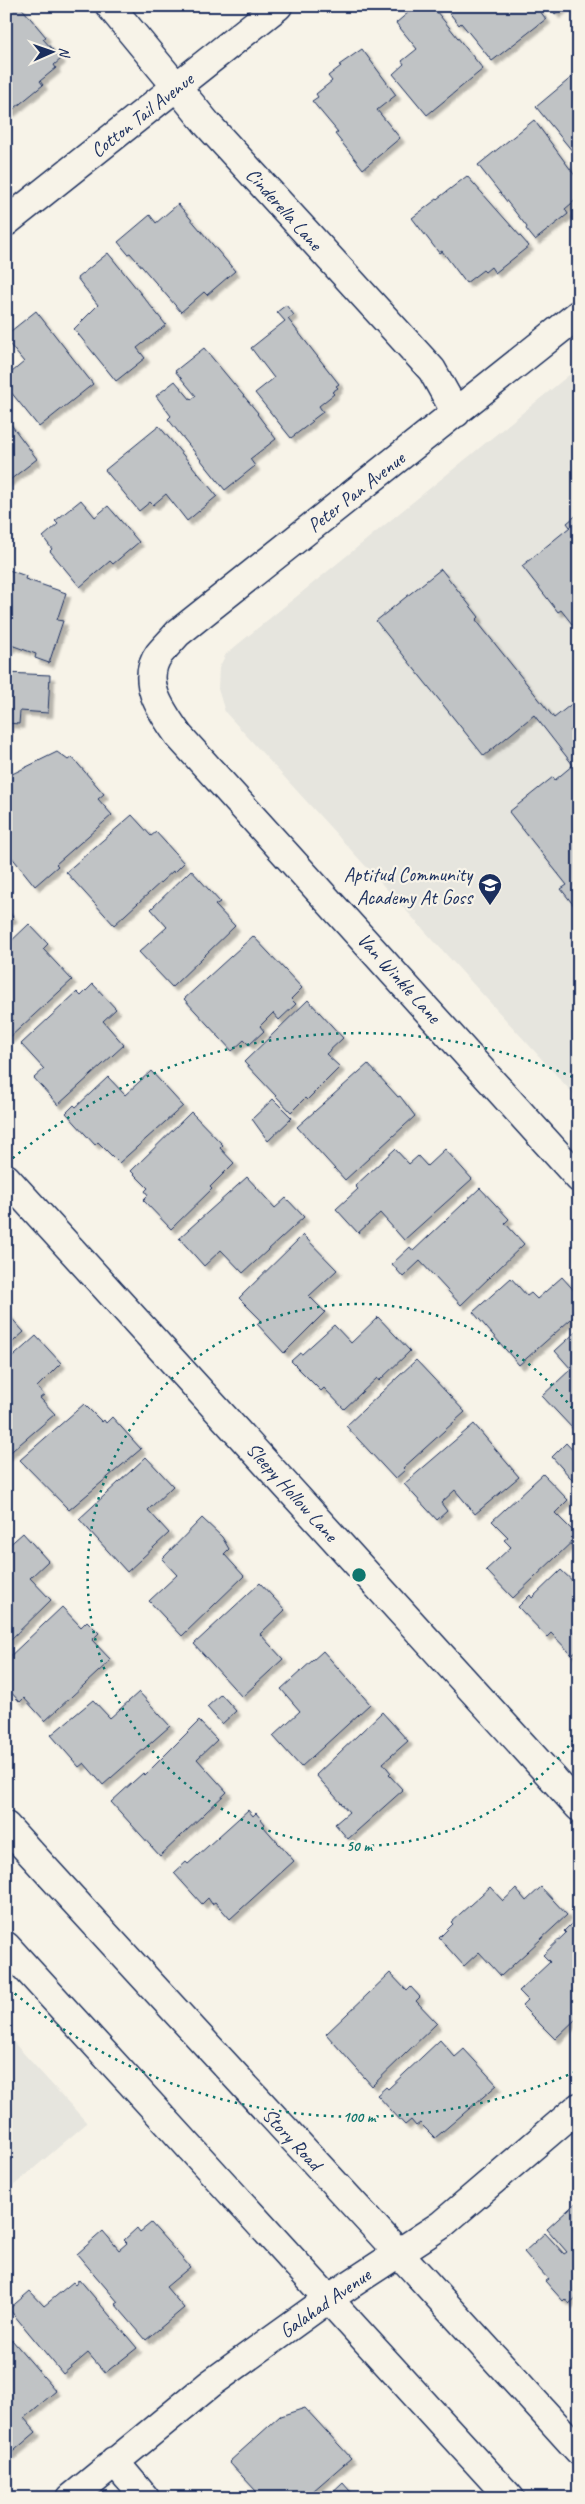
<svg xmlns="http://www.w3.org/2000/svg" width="585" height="2504" font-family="Caveat,sans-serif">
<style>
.built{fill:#e6e5de}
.building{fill:#c0c3c5;stroke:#1b2f5e;filter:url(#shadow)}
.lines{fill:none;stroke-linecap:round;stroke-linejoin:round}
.minor-casing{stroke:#1b2f5e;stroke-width:31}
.primary-casing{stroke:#1b2f5e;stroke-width:31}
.minor{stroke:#f7f3e8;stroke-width:28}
.primary{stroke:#f7f3e8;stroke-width:28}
.ring{fill:none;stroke:#0f766e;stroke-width:2.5;stroke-dasharray:2.5 5}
.labels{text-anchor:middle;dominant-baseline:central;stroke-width:4.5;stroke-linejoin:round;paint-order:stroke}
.street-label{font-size:20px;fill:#1b2f5e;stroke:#f7f3e8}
.poi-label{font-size:20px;fill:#1b2f5e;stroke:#f7f3e8;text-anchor:end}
.centre{fill:#0f766e;stroke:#f7f3e8;stroke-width:2.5}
.ring-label{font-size:15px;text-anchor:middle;font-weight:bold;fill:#0f766e;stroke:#f7f3e8;stroke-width:4.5;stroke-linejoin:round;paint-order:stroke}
</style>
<defs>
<filter id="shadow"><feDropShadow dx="4.5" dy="4.5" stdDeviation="1" flood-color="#0004"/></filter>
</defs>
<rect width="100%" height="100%" fill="#f7f3e8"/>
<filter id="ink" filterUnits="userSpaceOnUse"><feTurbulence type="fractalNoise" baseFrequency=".02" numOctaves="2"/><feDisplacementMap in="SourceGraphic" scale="10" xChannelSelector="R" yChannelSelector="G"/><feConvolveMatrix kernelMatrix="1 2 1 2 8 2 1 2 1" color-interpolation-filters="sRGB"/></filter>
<g filter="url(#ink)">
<path class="built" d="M 579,367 L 579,1100 L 225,712 L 218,689 L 219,668 L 226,654 Z
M 6,2034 L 87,2123 L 6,2192 Z"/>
<path class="building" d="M 6,6 L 20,6 L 46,37 L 43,39 L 61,59 L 54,65 L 56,68 L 40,81 L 43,85 L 10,112 L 6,108 Z
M 416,6 L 432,6 L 483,69 L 427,115 L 393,74 L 404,64 L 402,61 L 417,49 L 396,23 Z
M 444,6 L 536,6 L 546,19 L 492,61 L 461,23 L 459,25 Z
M 550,6 L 565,6 L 555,14 Z
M 362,49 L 396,95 L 377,110 L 400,138 L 363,169 L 335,134 L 338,132 L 312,101 L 318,97 L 316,94 L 332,81 L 328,76 L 341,66 L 339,65 Z
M 579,71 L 579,158 L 578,158 L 536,107 Z
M 534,120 L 579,181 L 578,198 L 565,209 L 568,214 L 535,240 L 526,229 L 527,227 L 478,165 Z
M 467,176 L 529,246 L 495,273 L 491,267 L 485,272 L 483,270 L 466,283 L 442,251 L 439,253 L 412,218 Z
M 178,204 L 235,271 L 207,295 L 204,292 L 181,312 L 130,253 L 128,254 L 118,242 L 150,215 L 156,223 Z
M 108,253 L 166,325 L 137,348 L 145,358 L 116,381 L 74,329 L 98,305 L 77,278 Z
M 286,305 L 294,315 L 288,319 L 339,384 L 336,386 L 338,388 L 332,392 L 334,394 L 319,406 L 323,412 L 311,421 L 312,422 L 291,438 L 255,393 L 274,378 L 251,348 L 285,321 L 277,312 Z
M 36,311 L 93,384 L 39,427 L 6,386 L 6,377 L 24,362 L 6,340 L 6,335 Z
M 204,348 L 258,413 L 257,414 L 276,439 L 250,459 L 255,466 L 225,490 L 168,419 L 171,416 L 156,396 L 175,381 L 191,400 L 196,396 L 175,371 Z
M 6,418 L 37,459 L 6,483 Z
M 159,426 L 217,496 L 187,521 L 166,494 L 153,505 L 150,502 L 139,511 L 105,470 Z
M 81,500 L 95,517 L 108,506 L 139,542 L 113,564 L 110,561 L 80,587 L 50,551 L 52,549 L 43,537 L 58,524 L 55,521 Z
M 579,513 L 579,633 L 561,610 L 558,612 L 522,566 L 570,527 L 567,523 Z
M 6,569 L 26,576 L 25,579 L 66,593 L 57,620 L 63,621 L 49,663 L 35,658 L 36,654 L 11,645 L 10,648 L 6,647 Z
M 441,569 L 479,617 L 476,620 L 554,718 L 579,698 L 579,724 L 570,731 L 579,743 L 579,912 L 561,889 L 567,885 L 509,812 L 553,777 L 555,780 L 573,765 L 534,715 L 484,756 L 376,621 Z
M 6,673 L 50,675 L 48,713 L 20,711 L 19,724 L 8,723 L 6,742 Z
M 57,752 L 68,760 L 72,757 L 104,794 L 98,799 L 112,815 L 56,864 L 58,866 L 35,886 L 6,850 L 6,815 L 8,813 L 6,811 L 6,777 Z
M 132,815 L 151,836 L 156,832 L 184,863 L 174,873 L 173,871 L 114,925 L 66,872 Z
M 191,870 L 220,902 L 215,905 L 235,926 L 172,987 L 139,952 L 167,927 L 151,909 Z
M 6,909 L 13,917 L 6,923 Z
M 29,924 L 48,944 L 43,949 L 72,980 L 8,1039 L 6,946 Z
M 253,936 L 302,988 L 291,999 L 296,1004 L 279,1020 L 273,1013 L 260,1026 L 264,1031 L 249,1045 L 244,1040 L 232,1051 L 184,999 Z
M 93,984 L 116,1009 L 103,1021 L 124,1045 L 58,1105 L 34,1078 L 44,1069 L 21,1044 L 77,992 L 81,996 Z
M 308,1000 L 343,1038 L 326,1054 L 340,1067 L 307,1100 L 305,1098 L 291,1112 L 244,1062 Z
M 368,1064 L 398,1097 L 400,1096 L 415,1116 L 345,1180 L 297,1127 Z
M 151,1071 L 183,1106 L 119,1163 L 98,1142 L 95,1145 L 66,1113 L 74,1105 L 76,1107 L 108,1077 L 125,1095 Z
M 273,1099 L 292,1118 L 268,1141 L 252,1119 Z
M 191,1112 L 223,1145 L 220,1148 L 234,1163 L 210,1187 L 212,1189 L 171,1229 L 143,1200 L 148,1195 L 145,1191 L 148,1188 L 131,1171 Z
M 395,1149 L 409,1164 L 418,1156 L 427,1166 L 445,1149 L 472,1179 L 404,1240 L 380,1213 L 358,1233 L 336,1209 L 358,1189 L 355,1186 Z
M 247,1177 L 275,1208 L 286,1198 L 304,1217 L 243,1273 L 221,1250 L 204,1266 L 179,1238 Z
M 480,1188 L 509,1219 L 505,1223 L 524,1244 L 461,1305 L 420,1261 L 403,1277 L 392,1264 L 410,1247 L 413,1251 Z
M 303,1235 L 337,1270 L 309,1296 L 325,1312 L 284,1353 L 257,1324 L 261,1320 L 239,1298 Z
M 562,1277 L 579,1296 L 579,1312 L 519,1365 L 473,1312 L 511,1278 L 527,1296 L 531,1293 L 537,1299 Z
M 6,1312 L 24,1332 L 6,1348 Z
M 378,1317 L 410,1351 L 379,1381 L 377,1378 L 344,1409 L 324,1388 L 321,1391 L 291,1361 L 300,1353 L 302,1354 L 334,1325 L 351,1343 Z
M 579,1329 L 579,1425 L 574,1430 L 542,1396 L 571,1369 L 555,1351 Z
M 36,1336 L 61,1363 L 37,1387 L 44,1395 L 40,1398 L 55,1414 L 6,1456 L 6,1363 Z
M 416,1360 L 465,1412 L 403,1468 L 405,1470 L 395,1479 L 346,1426 Z
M 84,1404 L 102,1422 L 104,1420 L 106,1423 L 112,1417 L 141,1449 L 69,1510 L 20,1460 Z
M 474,1424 L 519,1477 L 475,1514 L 455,1490 L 441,1503 L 447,1511 L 437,1520 L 404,1484 Z
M 566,1443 L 579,1457 L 579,1487 L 552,1457 Z
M 146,1457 L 173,1486 L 148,1510 L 169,1533 L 127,1572 L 79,1519 Z
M 543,1474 L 568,1500 L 555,1513 L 578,1536 L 513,1598 L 486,1570 L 511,1547 L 504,1540 L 508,1537 L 492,1521 Z
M 202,1518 L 222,1537 L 229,1549 L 224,1554 L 244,1576 L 182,1636 L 149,1601 L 177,1575 L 162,1559 Z
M 23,1533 L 48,1561 L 30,1578 L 51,1600 L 6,1644 L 6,1548 Z
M 561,1570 L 579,1587 L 579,1649 L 572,1655 L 551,1633 L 547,1637 L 518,1607 L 530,1595 L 532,1598 Z
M 260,1583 L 285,1610 L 260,1634 L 283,1659 L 242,1697 L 194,1644 Z
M 62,1607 L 81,1627 L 87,1621 L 99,1633 L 92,1640 L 111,1660 L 45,1721 L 24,1698 L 20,1702 L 6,1687 L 6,1660 Z
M 323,1651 L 370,1704 L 301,1767 L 273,1736 L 300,1711 L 281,1689 Z
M 139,1692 L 170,1726 L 103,1785 L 84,1763 L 79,1767 L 51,1735 L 93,1700 L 110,1718 Z
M 221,1694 L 236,1711 L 222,1724 L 207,1707 Z
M 382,1712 L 408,1741 L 383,1763 L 391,1773 L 389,1775 L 403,1790 L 348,1839 L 335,1824 L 349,1812 L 316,1775 Z
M 199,1721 L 217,1740 L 197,1759 L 227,1792 L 160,1856 L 111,1802 L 143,1773 L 145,1775 Z
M 248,1810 L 253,1816 L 256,1813 L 265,1824 L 263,1826 L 294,1861 L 230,1919 L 215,1902 L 212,1904 L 208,1898 L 202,1904 L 174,1873 L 186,1862 L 188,1864 Z
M 490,1887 L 503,1901 L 516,1889 L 526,1901 L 541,1887 L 567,1915 L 501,1976 L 479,1952 L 464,1966 L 439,1938 L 453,1924 L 451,1922 Z
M 574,1921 L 579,1925 L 579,2016 L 555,2039 L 522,2006 L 528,2000 L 519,1991 L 550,1962 L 543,1955 L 566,1933 L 564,1931 Z
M 390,1973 L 407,1991 L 411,1987 L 420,1997 L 416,2001 L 437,2023 L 372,2086 L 326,2034 Z
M 440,2040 L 455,2057 L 464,2049 L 497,2085 L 435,2138 L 420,2123 L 416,2126 L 411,2120 L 405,2125 L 377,2095 L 386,2087 L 388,2089 Z
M 579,2200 L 579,2295 L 569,2304 L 565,2299 L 563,2301 L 545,2281 L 548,2279 L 524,2252 L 545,2233 L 564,2254 L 567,2252 L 547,2229 Z
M 151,2223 L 190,2267 L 166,2287 L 184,2308 L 146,2340 L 115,2304 L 118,2302 L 77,2254 L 103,2231 L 119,2250 L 127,2243 L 124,2240 L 137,2228 L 140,2232 Z
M 79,2279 L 137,2348 L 105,2373 L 88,2353 L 63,2374 L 9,2309 L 30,2291 L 44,2306 L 73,2282 L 75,2284 Z
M 12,2340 L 56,2391 L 24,2418 L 36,2432 L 9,2455 L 6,2452 L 6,2346 Z
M 305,2408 L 351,2458 L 305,2498 L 249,2498 L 256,2491 L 229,2462 L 280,2416 Z
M 343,2483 L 356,2498 L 327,2498 Z"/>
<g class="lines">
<g class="minor-casing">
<path id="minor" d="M 110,6 L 208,125 L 432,370 L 456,413
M 6,222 L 278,6
M 579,314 L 178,633 C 172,640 165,647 159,654 C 139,682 163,713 179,736 L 579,1178
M 6,1178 L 579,1807
M 114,2461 L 145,2498
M 71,2498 L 210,2384 L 328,2299 L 441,2225 L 579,2107"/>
</g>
<g class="primary-casing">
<path id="primary" d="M 6,1826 C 196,2035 390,2241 579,2451
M 6,1946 L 510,2498"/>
</g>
<use href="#minor" class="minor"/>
<use href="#primary" class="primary"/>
</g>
</g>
<g class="ring">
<path d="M578 1734A271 271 0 1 1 578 1416"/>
<path d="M575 2072A542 542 0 0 1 7 1987M7 1163A542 542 0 0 1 575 1078"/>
</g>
<defs>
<g id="school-pin" transform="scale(1.25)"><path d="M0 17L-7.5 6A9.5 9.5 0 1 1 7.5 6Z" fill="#1b2f5e" stroke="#f7f3e8"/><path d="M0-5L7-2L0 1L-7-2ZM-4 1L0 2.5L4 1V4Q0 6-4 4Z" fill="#fff"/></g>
</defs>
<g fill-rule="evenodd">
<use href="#school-pin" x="490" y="885"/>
</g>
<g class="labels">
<g class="street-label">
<text transform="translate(142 115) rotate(-38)">Cotton Tail Avenue</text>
<text transform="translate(284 209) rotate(48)">Cinderella Lane</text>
<text transform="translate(356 492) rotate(-38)">Peter Pan Avenue</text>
<text transform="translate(399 978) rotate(48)">Van Winkle Lane</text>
<text transform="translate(292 1492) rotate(48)">Sleepy Hollow Lane</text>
<text transform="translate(292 2139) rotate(47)">Story Road</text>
<text transform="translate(325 2303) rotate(-35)">Galahad Avenue</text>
</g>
<g class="poi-label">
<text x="472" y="874">Aptitud Community<tspan x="472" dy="23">Academy At Goss</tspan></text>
</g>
</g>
<circle cx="359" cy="1575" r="8" class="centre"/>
<g class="ring-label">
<text x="359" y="1851">50 m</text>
<text x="359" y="2122">100 m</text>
</g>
<rect width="585" height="2504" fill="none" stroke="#f7f3e8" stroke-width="25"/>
<rect x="12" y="12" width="560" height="2479" fill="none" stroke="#1b2f5e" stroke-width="2" filter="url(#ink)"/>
<g transform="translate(52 52) rotate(88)" stroke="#f7f3e8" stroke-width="4" paint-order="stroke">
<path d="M0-4L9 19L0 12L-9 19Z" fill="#1b2f5e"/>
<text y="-8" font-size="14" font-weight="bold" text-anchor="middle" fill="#1b2f5e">N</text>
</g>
</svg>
